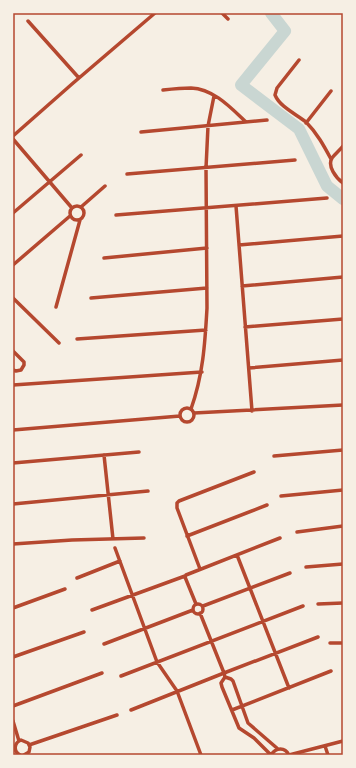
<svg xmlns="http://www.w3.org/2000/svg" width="356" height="768" font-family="'PT Sans',sans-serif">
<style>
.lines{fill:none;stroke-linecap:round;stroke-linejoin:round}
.river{stroke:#c9d6d2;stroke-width:12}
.minor{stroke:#b5482f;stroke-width:3.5}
.neatline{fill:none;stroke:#b5482f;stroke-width:1.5}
</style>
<rect width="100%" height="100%" fill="#f6efe4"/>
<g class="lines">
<path class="river" d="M 271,13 L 285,31 L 241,85 L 299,129 L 327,186 L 343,199"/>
<path class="minor" d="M 222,13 L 228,19
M 28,21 L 79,78
M 299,60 L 277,88 L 275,95 C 280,107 296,114 306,122 C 317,133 324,146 331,159
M 163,90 C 172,89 182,88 191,88 C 214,89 231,108 246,122
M 306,123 L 331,91
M 141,132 L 267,120
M 13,136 L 72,84 L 155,13
M 13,139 L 72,208
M 343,146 C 340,150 335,154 332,158 C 327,166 336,178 343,183
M 127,174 L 295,160
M70 213a7 7 0 1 1 14 0a7 7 0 1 1-14 0Z
M 236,206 L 252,411
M 81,207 L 105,186
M 13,213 L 81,155
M 116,215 L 327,198
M 239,245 L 343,236
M 104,258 L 207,248
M 13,265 L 70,216
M 242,286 L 343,277
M 13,298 L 59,343
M 91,298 L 207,288
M 56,307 L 80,220
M 245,327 L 343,319
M 77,339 L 206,330
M 13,351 L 24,362 L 24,365 L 21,370 L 16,371 L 13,370
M 249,368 L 343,360
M 13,385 L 202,372
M180 415a7 7 0 1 1 14 0a7 7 0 1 1-14 0Z
M 191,409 C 203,375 205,344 207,308 L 206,168 L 208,126 L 214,96
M 194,413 L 343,405
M 13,430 L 180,416
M 104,455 L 113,539
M 274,456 L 343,450
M 13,463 L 139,452
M 281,496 L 343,490
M 13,504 L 148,491
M 297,532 L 343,526
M 187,536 L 267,505
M 13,544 L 72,540 L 144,538
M 115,548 L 157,662 L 177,691 L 201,755
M 237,555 L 289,688
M 306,567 L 343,564
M 200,569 L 177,508 L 177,503 L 179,501 L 254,472
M 77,578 L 120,561
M 196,604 L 185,577 L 186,575 L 280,538
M 318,604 L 343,603
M193 609a5 5 0 1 1 10 0a5 5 0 1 1-10 0Z
M 203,606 L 290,573
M 13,608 L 65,589
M 92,610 L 185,576
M 200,613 L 224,673 L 225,677 L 221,683 L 222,687 L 239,728 L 254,738 L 271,755
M 330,643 L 343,643
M 104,644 L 193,610
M 13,657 L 84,632
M 121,676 L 303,606
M 225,677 L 231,679 L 233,681 L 248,723 L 278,749
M 13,706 L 102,673
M 131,710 L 224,673 L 318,637
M 232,710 L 331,671
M 13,721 L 19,741
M 29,745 L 117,715
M 325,746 L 328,755
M 20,755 C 13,751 14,743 21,740 L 28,743 L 30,747 L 29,752 L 24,755
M 271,755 C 276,747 285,747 289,755
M 289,755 L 343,741"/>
</g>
<rect width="356" height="768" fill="none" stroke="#f6efe4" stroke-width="28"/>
<rect x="14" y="14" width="328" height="740" class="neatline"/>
</svg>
